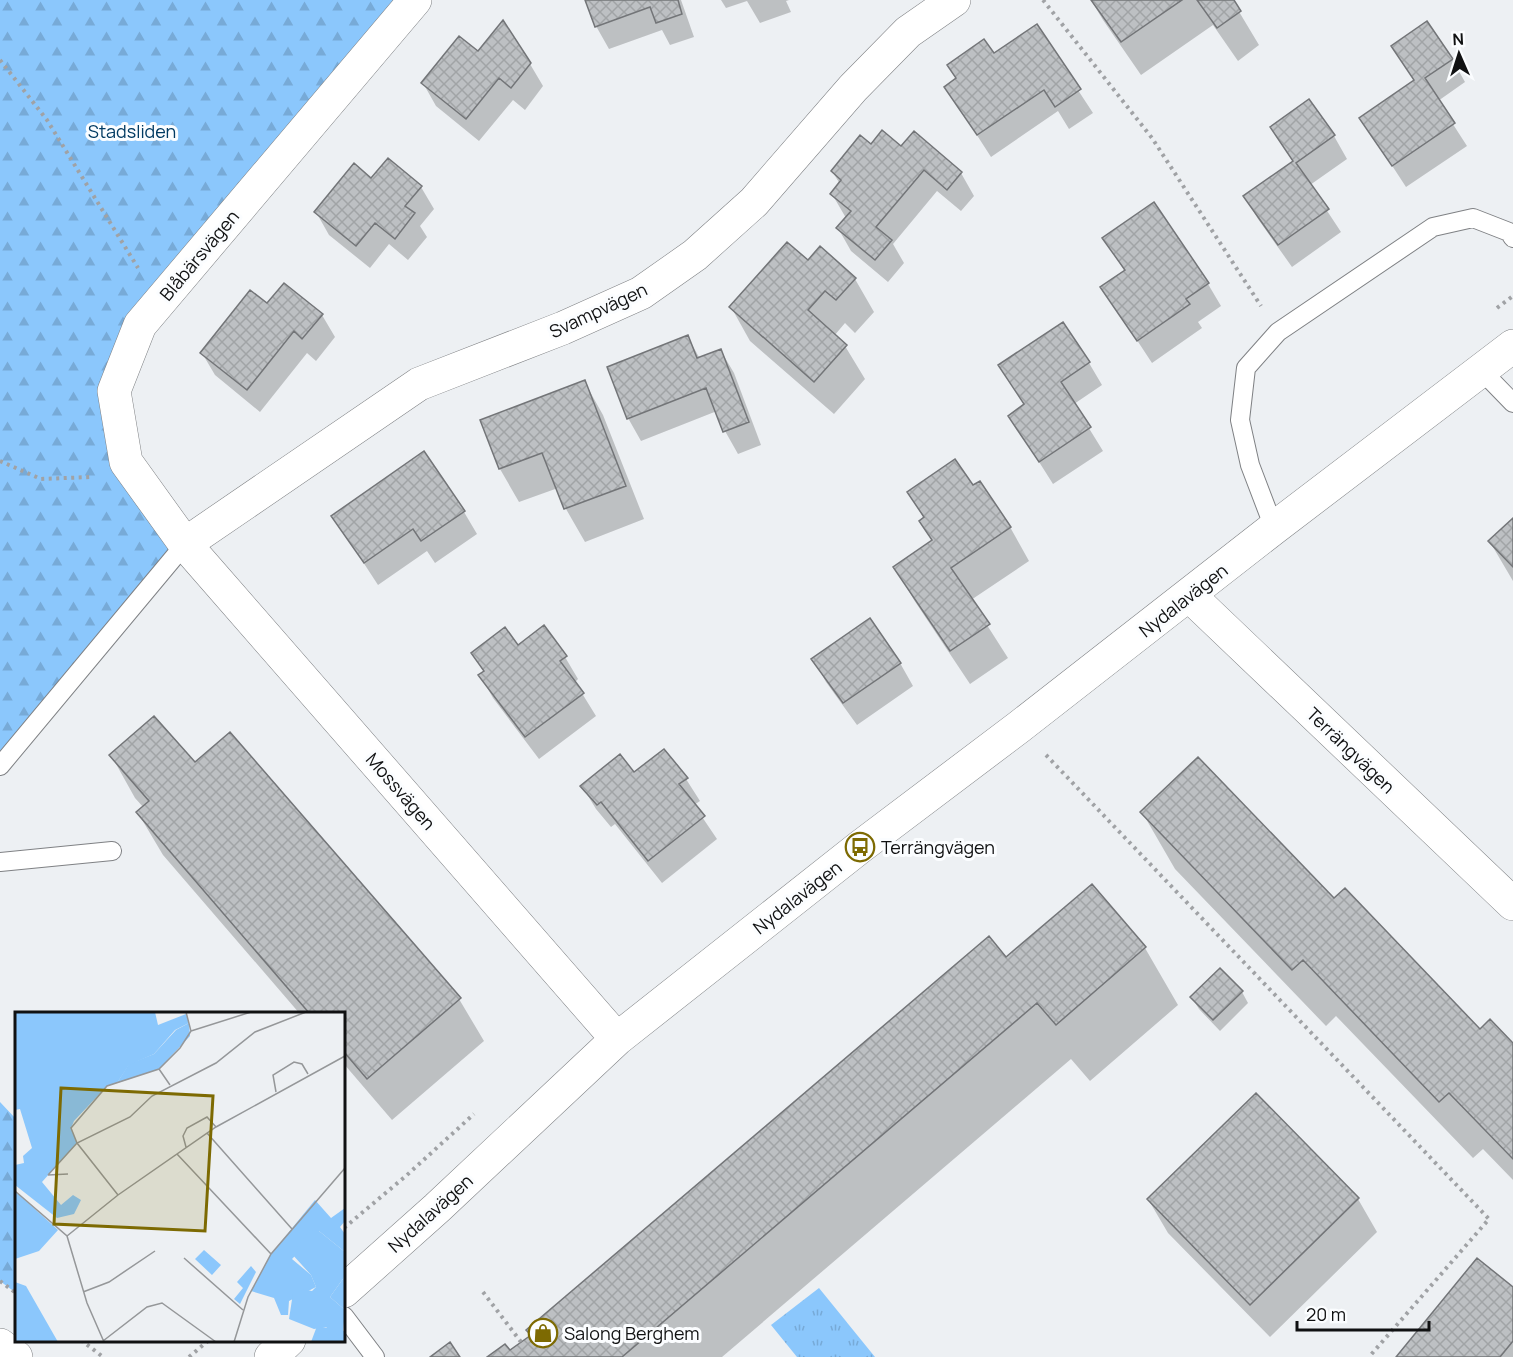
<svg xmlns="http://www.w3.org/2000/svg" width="1513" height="1357" font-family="Manrope,sans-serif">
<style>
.forest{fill:url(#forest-firs)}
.park{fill:url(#park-tufts)}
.shadow{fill:#0003}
.building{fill:url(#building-cross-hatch);stroke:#737578;stroke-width:1.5}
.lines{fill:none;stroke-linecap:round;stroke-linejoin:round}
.lane-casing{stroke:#7f8184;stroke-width:20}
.street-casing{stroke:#7f8184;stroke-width:34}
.secondary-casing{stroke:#7f8184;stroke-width:34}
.path{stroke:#a0a2a5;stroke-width:4;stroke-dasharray:3 4.5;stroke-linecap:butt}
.lane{stroke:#fff;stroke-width:18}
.street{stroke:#fff;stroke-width:33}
.secondary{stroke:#fff;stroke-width:33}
.labels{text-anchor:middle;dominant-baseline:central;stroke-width:6;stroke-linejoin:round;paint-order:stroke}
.park-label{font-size:18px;fill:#003a62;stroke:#fbfdff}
.street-label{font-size:18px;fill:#101112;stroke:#fbfdff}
.poi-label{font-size:18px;fill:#101112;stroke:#fbfdff;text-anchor:start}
.inset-road{fill:none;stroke:#959799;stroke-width:1.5}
.view{fill:#7d6a02;fill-opacity:0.15;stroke:#7d6a02;stroke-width:3}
.inset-edge{fill:none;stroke:#101112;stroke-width:3}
</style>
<defs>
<pattern id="forest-firs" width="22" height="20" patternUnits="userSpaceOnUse" patternTransform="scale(1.5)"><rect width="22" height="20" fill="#8bc7fc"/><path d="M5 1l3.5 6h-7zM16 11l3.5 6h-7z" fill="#77aad7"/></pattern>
<pattern id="park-tufts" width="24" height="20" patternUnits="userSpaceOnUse" patternTransform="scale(1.5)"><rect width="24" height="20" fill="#8bc7fc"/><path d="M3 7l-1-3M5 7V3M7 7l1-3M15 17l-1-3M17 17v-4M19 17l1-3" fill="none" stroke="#77aad7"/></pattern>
<pattern id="building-cross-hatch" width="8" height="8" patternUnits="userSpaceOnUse" patternTransform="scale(1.5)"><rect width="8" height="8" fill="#bdc0c3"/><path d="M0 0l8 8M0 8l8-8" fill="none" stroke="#a1a4a6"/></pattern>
</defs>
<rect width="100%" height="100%" fill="#edf0f3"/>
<path class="forest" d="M 0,0 L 415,0 L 159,302 L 114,391 L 126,462 L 185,544 L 0,766 Z
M 0,1102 L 16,1119 L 16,1293 L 0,1281 Z"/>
<path class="park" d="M 819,1288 L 875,1357 L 797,1357 L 771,1325 Z"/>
<path class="shadow" d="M 587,0 L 681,0 L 694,37 L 670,45 L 662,30 L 609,49 L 596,26 Z
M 721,0 L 789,0 L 786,1 L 791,12 L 760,23 L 747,1 L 726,8 Z
M 1091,0 L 1232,0 L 1259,45 L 1238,61 L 1213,25 L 1141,75 L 1103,20 Z
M 1036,26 L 1093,113 L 1069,129 L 1058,111 L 991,157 L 946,87 Z
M 1393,47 L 1452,59 L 1465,82 L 1438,101 L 1467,146 L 1406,187 L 1361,118 L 1415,82 Z
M 478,53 L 530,64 L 543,86 L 525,110 L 513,100 L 479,141 L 436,106 L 423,83 Z
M 1309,101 L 1334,136 L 1347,159 L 1310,185 L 1341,232 L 1292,267 L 1258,219 L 1245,197 L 1293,162 L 1272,128 Z
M 871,146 L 901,149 L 961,173 L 974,196 L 961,211 L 937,191 L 893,244 L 904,263 L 888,282 L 851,251 L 838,228 L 846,218 L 832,194 L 840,184 L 832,171 Z
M 372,180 L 421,187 L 434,209 L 420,226 L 427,237 L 408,260 L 389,244 L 370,268 L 329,235 L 316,212 Z
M 1104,238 L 1208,284 L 1221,306 L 1198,322 L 1202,328 L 1152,363 L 1102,287 L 1125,272 Z
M 808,262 L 855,279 L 874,312 L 855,333 L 845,323 L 834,336 L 845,346 L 865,379 L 834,414 L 750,341 L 731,307 Z
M 268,305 L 322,315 L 335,337 L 316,361 L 307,353 L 260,412 L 215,375 L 202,353 Z
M 688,337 L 700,359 L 721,351 L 734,373 L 761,445 L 738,454 L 725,431 L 717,411 L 641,441 L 628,418 Z
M 1089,363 L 1102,385 L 1074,404 L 1103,451 L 1053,484 L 1010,416 L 1025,406 L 1000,366 Z
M 584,381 L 603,415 L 644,519 L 585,542 L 566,509 L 558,488 L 519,502 L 500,469 L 482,421 Z
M 973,487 L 1010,527 L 1029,561 L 971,600 L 1008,658 L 970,684 L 914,600 L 895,567 L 933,541 L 921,521 L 924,519 L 909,492 Z
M 464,512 L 477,534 L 435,563 L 427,551 L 378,585 L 333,516 Z
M 1513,520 L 1513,581 L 1490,542 Z
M 518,647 L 565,657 L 578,679 L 575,682 L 596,716 L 539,759 L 493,698 L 480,675 L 484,672 L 473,653 Z
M 813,659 L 900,663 L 913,686 L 857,725 L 826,682 Z
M 111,755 L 194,764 L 459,999 L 484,1041 L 392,1120 L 344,1064 L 344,1014 L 300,1014 L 163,855 L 138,813 L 144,808 L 135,798 Z
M 634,774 L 686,779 L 700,801 L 694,805 L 717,839 L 662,883 L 615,824 L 611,827 L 596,809 L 582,786 Z
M 1142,812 L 1480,1031 L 1513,1046 L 1513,1180 L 1483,1149 L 1473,1158 L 1336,1016 L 1326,1026 L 1175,869 Z
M 1092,886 L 1145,948 L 1178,1005 L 1090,1081 L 1071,1059 L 722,1357 L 489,1357 L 510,1352 L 532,1337 L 528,1331 L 1006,959 Z
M 1242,992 L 1248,1003 L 1220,1031 L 1199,1009 L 1192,998 Z
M 1148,1199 L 1358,1199 L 1377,1232 L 1270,1337 L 1168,1233 Z
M 1513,1289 L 1513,1357 L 1397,1357 Z"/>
<path class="building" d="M 585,0 L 678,0 L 682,14 L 656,23 L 650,7 L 595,27 Z
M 1091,0 L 1182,0 L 1121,42 Z
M 1197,0 L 1234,0 L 1241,11 L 1217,28 Z
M 503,20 L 531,63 L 511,88 L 499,78 L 466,119 L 421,83 L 459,36 L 478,51 Z
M 1427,21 L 1453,59 L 1425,78 L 1455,123 L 1392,166 L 1359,118 L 1414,80 L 1391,46 Z
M 1037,24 L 1081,89 L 1055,107 L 1044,90 L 977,135 L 944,87 L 956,78 L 947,65 L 984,39 L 994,53 Z
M 1309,99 L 1335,135 L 1296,163 L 1329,209 L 1278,245 L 1243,196 L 1293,161 L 1270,127 Z
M 882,130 L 901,146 L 914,131 L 962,172 L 947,190 L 924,170 L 876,227 L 892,240 L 875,260 L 836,228 L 851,211 L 830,194 L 841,180 L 831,171 L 860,135 L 871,144 Z
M 388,158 L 422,186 L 405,206 L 415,213 L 395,239 L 375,223 L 356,246 L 314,212 L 354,163 L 371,178 Z
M 1154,202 L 1209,283 L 1186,299 L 1190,304 L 1137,341 L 1100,287 L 1125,270 L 1102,238 Z
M 787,242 L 808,260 L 820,246 L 856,278 L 836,300 L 825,291 L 808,310 L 847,345 L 814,382 L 729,307 Z
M 284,283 L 323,314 L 302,339 L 294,331 L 247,390 L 200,353 L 250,290 L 267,303 Z
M 1063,322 L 1090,362 L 1061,382 L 1091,427 L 1039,462 L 1008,416 L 1024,404 L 998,365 Z
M 688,335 L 697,358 L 721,349 L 749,422 L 723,432 L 706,388 L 627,419 L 607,367 Z
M 585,380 L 626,486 L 564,509 L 542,453 L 499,469 L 480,420 Z
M 424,451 L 465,511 L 421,541 L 413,529 L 364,563 L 331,516 Z
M 955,459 L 973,485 L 980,481 L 1011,527 L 951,568 L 990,624 L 950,651 L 893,567 L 932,540 L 919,521 L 924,517 L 907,492 Z
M 1513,518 L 1513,567 L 1488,541 Z
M 870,618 L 901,663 L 843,703 L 811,659 Z
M 544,625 L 567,656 L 560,661 L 584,693 L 525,737 L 478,675 L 484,671 L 471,653 L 505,627 L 518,645 Z
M 154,716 L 195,762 L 230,732 L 461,998 L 367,1079 L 344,1052 L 344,1014 L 310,1014 L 136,812 L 149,801 L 109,755 Z
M 664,749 L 688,778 L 679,784 L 705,816 L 648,861 L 601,802 L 597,805 L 580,786 L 620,754 L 634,772 Z
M 1198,757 L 1334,898 L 1345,888 L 1480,1029 L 1490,1019 L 1513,1043 L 1513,1159 L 1449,1093 L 1439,1102 L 1303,960 L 1292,970 L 1140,812 Z
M 1092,884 L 1146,947 L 1056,1025 L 1037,1003 L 622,1357 L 487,1357 L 505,1344 L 510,1350 L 531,1335 L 526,1330 L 989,936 L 1006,957 Z
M 1220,968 L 1243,991 L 1213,1020 L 1190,997 Z
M 1256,1093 L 1359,1198 L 1250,1305 L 1147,1199 Z
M 1477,1258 L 1513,1287 L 1513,1341 L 1500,1357 L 1396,1357 Z
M 450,1342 L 460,1357 L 430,1357 Z"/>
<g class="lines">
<g class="lane-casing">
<path id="lane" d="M 1481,370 L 1513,403
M 1274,528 L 1250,465 L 1240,420 L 1246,368 L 1278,332 L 1433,227 L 1473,218 L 1509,232 L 1513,238
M 0,766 L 185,544
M 0,862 L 112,851
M 344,1316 L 375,1357"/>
</g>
<g class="street-casing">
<path id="street" d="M 415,0 L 140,325 L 114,391 L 126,462 L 185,544 L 617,1039
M 185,544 L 419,384 L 563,328 L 641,293 L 695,255 L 754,202 L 853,88 L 908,32 L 954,0
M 1189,595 L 1513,904
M 344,1291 L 437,1208 L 617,1039 L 860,847 L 1019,727 L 1274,528 L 1513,346
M 271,1357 L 289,1340"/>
</g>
<g class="secondary-casing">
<path id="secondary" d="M 0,1345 L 16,1357"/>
</g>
<path class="path" d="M 1043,0 L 1152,138 L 1261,306
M 0,60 L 47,120 L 138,268
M 1497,308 L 1513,296
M 0,461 L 41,479 L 90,477
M 1046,755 L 1489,1219 L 1369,1357
M 344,1228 L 407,1175 L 474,1114
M 0,1281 L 16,1293
M 483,1292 L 521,1342
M 81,1340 L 103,1357
M 189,1357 L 209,1340"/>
<use href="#lane" class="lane"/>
<use href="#street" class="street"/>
<use href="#secondary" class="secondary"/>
</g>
<defs>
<g id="bus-ring" transform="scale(1.5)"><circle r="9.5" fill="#fbfdff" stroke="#7d6a02" stroke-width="1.5"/><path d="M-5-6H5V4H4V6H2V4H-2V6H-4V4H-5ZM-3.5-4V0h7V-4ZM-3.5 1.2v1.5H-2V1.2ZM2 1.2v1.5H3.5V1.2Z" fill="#7d6a02"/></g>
<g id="shop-ring" transform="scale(1.5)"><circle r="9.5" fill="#fbfdff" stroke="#7d6a02" stroke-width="1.5"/><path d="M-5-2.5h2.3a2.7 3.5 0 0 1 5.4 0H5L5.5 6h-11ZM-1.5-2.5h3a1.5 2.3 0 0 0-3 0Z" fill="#7d6a02"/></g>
</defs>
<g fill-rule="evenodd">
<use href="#bus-ring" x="860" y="847"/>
<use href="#shop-ring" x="543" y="1333"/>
</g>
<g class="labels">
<g class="park-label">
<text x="132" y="131">Stadsliden</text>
</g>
<g class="street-label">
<text transform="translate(199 255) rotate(-50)">Blåbärsvägen</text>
<text transform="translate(598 310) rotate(-25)">Svampvägen</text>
<text transform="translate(1183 600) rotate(-38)">Nydalavägen</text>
<text transform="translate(1351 750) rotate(44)">Terrängvägen</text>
<text transform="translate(401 791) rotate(49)">Mossvägen</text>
<text transform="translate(797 897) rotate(-38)">Nydalavägen</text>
<text transform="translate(430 1213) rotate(-42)">Nydalavägen</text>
</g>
<g class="poi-label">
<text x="881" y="847">Terrängvägen</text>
<text x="564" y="1333">Salong Berghem</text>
</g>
</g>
<g transform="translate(15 1012)">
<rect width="330" height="330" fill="#edf0f3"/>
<path d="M 174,11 L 175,24 L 144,57 L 102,71 L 114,52 L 139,42 L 161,18 ZM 189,238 L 206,253 L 197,263 L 180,247 ZM 236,254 L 241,260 L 225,292 L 219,287 L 228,276 L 222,270 Z" fill="#8bc7fc"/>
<path d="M 0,0 L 140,0 L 143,13 L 171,2 L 174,11 L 160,18 L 139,42 L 114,53 L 102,71 L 92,74 L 59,109 L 56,116 L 62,131 L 27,170 L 46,193 L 58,183 L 66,188 L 59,202 L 42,206 L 0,173 L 0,153 L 9,151 L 8,144 L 17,136 L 5,97 L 0,98 ZM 0,179 L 43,218 L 24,239 L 0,247 ZM 300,188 L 316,206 L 330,196 L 330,209 L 325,215 L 330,222 L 330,240 L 304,219 L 277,247 L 296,263 L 301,275 L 274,289 L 273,303 L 266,303 L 259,286 L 236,279 L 256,242 ZM 330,264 L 330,298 L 315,285 ZM 0,270 L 11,274 L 43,330 L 0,330 ZM 302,314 L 330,319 L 330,330 L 296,330 Z" fill="#8bc7fc"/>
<path d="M 295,218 L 304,219 L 330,240 L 330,264 L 315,285 L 330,298 L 328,321 L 319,322 L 311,315 L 299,317 L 274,307 L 278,281 L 286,277 L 297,279 L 301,275 L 296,263 L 277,242 Z" fill="#8bc7fc"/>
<path class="inset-road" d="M 176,19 L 236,0M 144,57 L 155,73M 261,80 L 258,63 L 279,50 L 287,52 L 293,62M 192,121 L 277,217M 171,135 L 168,124 L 172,116 L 192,105 L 201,115M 162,142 L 256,242M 33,163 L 62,131 L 115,105 L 137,84 L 201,51 L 240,20 L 291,0M 33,163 L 53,162M 0,179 L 52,224 L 72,291 L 89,330M 103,183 L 62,131 L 56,116 L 92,74 L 144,57 L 165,36 L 176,19 L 171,0M 52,224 L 103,183 L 201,115 L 330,44M 169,246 L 228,298M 68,280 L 94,270 L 140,239M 88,329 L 132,295 L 147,291 L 201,330M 219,330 L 233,285 L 256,242 L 330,156"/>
<path class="view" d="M 46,76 L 198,84 L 190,219 L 39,212 Z"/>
<rect width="330" height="330" class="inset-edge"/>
</g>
<g transform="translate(1459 54) rotate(357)" stroke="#fbfdff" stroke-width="4.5" paint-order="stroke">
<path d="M0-4.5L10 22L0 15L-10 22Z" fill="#101112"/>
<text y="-9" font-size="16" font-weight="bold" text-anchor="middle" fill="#101112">N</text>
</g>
<path d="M1297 1321v9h132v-9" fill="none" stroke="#101112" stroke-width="3"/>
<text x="1306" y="1321" font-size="18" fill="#101112" stroke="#fbfdff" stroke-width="4.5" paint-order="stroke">20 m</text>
</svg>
